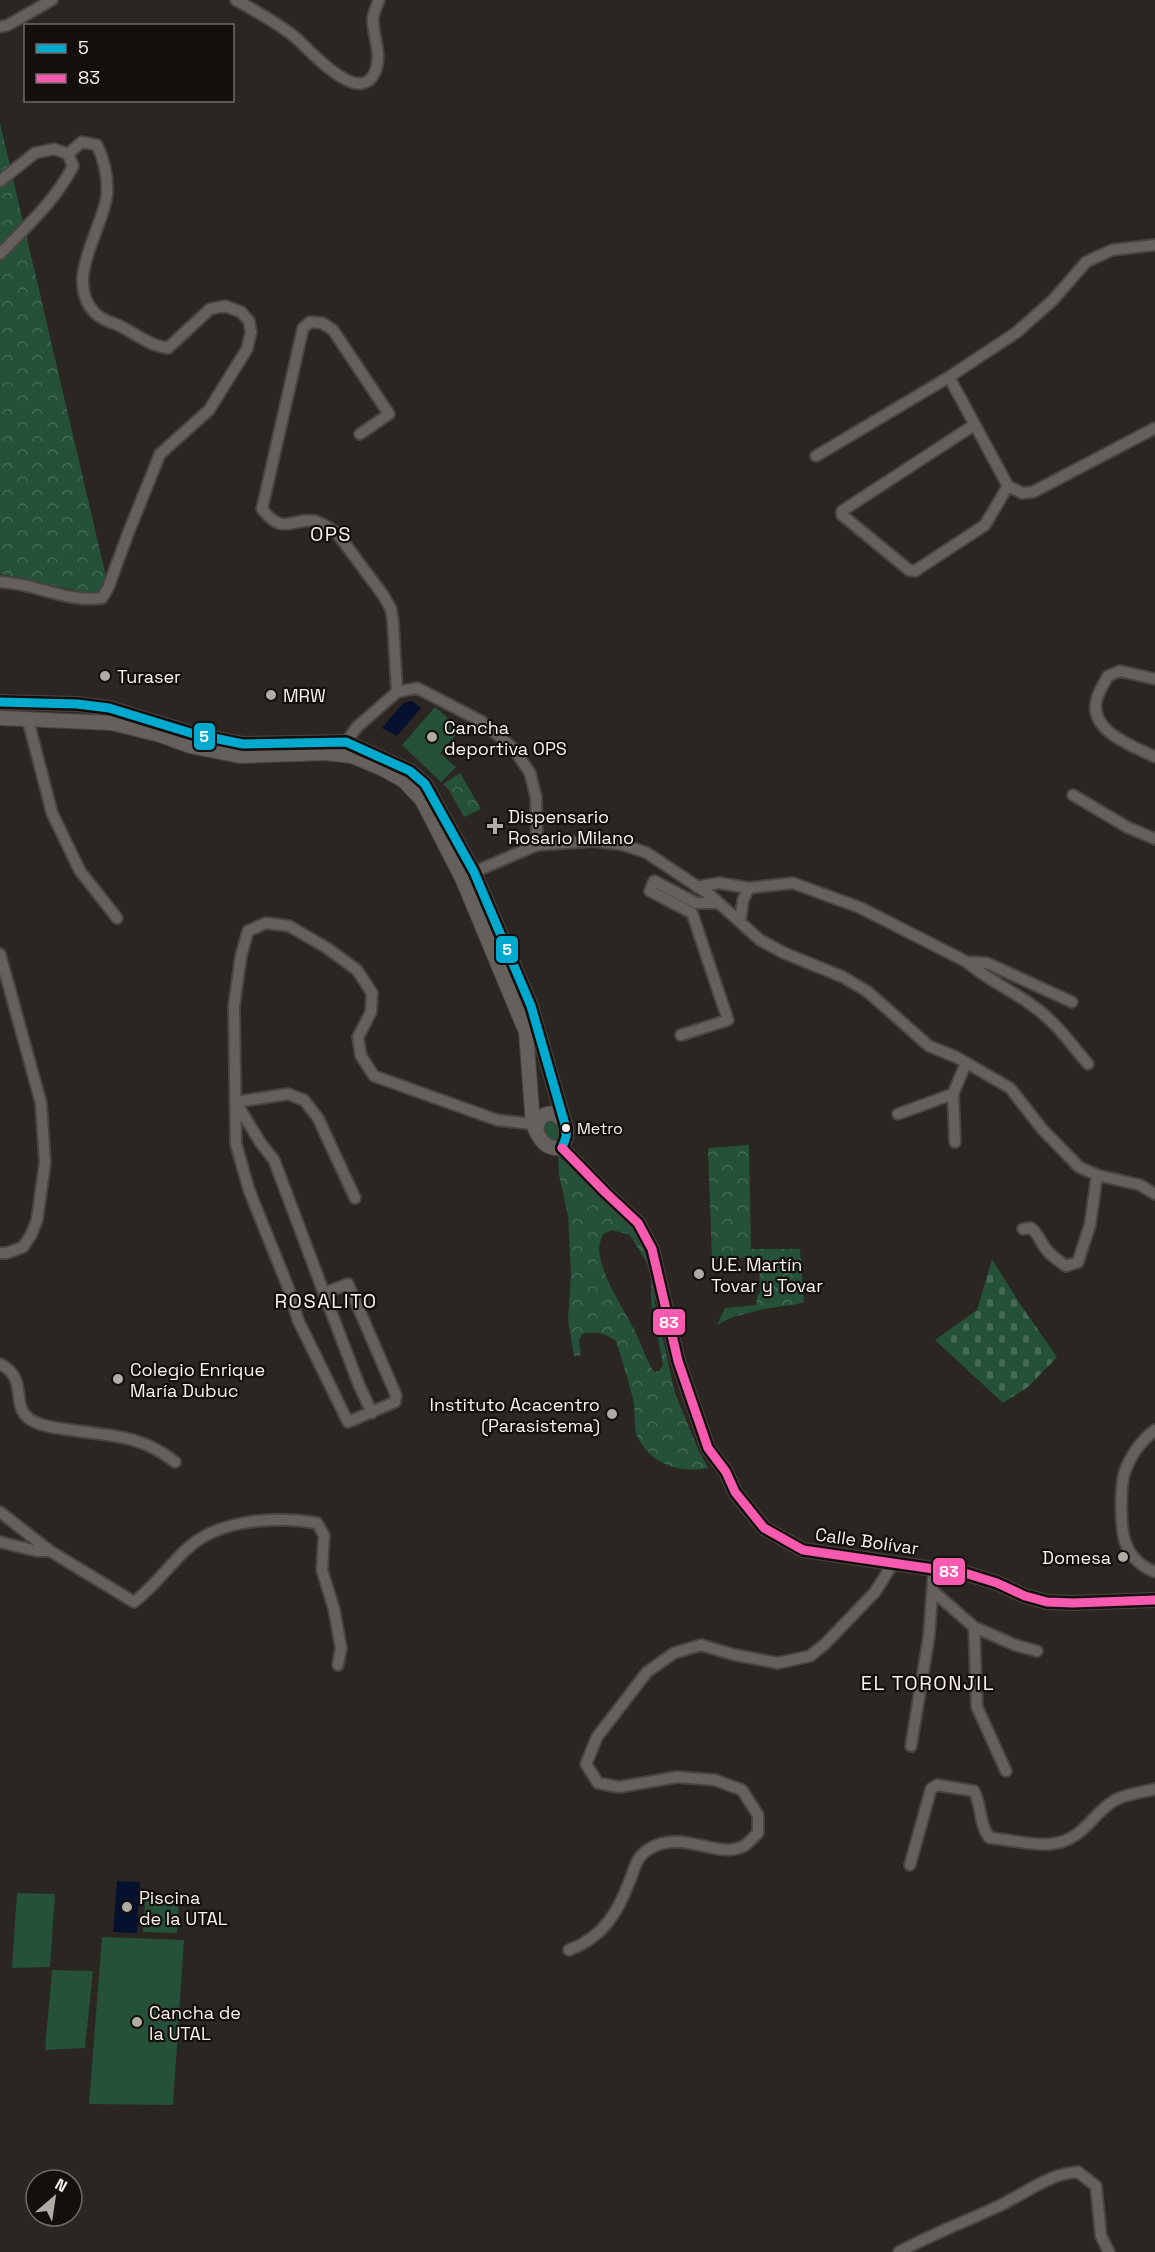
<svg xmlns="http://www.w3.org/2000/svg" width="1155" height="2252" font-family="'Space Grotesk',sans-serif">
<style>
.grass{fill:#255039}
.cemetery{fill:url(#cemetery-stones)}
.park{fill:url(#park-crowns)}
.water{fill:#06112f}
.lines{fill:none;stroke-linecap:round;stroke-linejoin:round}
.minor-casing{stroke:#494440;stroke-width:14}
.tertiary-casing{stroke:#494440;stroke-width:16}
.minor{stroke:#65605c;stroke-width:10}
.tertiary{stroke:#65605c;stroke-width:14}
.bus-1-casing{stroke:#140f0c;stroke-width:14}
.bus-2-casing{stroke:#140f0c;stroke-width:14}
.bus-1{stroke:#00a9ce;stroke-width:9}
.bus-2{stroke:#f75aaf;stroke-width:9}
.poi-dot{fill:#b1aba6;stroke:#140f0c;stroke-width:2}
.bus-dot{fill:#f9f2ed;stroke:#140f0c;stroke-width:2}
.labels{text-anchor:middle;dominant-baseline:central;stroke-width:4.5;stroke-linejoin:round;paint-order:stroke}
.bus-label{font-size:16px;fill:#f9f2ed;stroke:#140f0c;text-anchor:start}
.poi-label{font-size:18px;fill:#f9f2ed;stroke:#140f0c;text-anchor:start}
.street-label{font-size:18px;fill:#f9f2ed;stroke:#140f0c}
.neighbourhood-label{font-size:20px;letter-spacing:1.5px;fill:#f9f2ed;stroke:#140f0c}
.line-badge{stroke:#140f0c;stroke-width:2}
.badge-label{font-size:16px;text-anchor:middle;font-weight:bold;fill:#fff}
</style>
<defs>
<pattern id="cemetery-stones" width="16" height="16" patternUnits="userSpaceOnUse" patternTransform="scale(1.5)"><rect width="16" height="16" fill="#255039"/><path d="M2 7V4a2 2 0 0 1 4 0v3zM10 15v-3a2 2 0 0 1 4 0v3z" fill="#456a56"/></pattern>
<pattern id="park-crowns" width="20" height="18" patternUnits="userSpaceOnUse" patternTransform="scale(1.5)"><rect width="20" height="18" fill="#255039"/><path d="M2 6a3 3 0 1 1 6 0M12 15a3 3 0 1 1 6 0" fill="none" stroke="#456a56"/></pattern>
</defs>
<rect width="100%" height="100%" fill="#2b2621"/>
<path class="grass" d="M 435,707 L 461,729 L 440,753 L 456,767 L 441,782 L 402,745 Z
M 17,1893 L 55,1894 L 50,1967 L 12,1968 Z
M 145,1899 L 179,1900 L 177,1933 L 143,1932 Z
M 102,1937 L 184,1940 L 173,2105 L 89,2104 Z
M 52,1970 L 93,1971 L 85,2048 L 45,2050 Z"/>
<path class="cemetery" d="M 992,1259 L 1018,1301 L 1057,1357 L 1028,1387 L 1003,1403 L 935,1340 L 977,1310 Z"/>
<path class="park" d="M 0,123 L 111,598 L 0,574 Z
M 460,773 L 481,809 L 464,817 L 449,790 L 443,784 Z
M 543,1118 L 559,1121 L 562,1140 L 550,1144 L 539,1124 Z
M 749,1145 L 751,1249 L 800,1249 L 804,1303 L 764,1309 L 733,1317 L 717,1325 L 725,1308 L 756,1305 L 758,1294 L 760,1293 L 759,1257 L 712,1259 L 708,1148 Z
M 558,1152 C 582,1175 651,1230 648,1265 L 630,1235 L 612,1230 L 603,1234 C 600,1242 598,1248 600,1256 C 604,1280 625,1312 636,1333 C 642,1346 646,1359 654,1372 L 659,1371 L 663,1365 L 651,1302 L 651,1271 L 654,1278 L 655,1303 L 675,1393 L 698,1449 L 708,1468 C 680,1474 650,1464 637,1436 C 633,1426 636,1411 633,1399 C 628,1380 622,1360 616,1341 C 606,1333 594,1331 582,1334 L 579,1341 L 581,1355 L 574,1356 L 568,1319 L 571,1275 L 568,1216 L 559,1175 Z"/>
<path class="water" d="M 412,701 L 421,708 L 397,736 L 382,728 L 403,703 Z
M 117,1881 L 140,1882 L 137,1933 L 113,1932 Z"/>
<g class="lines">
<g class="minor-casing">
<path id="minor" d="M 236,0 C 256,11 277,23 295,37 C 309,49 359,108 375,72 C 383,53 372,36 373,18 C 374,12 377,5 379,0
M 0,27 L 8,25 L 52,0
M 0,181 L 35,153 L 54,149 L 68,154 L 73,166 C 56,200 26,227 0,254
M 1155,245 L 1112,250 L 1086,262 L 1053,300 L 1017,332 L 949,377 L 1008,486 L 1022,493 L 1033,492 L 1155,428
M 974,425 L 842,511 L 842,515 L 909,570 L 915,571 L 985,525 L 1008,486
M 360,434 L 389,414 L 333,330 L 322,323 L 310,322 L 303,328 L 262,509 C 284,537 292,517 315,521 C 323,523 330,529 337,533 L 383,595 L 391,609 L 393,622 L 397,692
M 816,456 L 949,377
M 0,582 C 35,583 67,603 102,598 L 108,588 L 129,531 L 160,454 L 209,410 L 247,349 L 251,332 L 249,321 L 241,312 L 225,306 L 210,309 L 168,348 C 151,346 137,335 122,327 C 113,322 102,321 94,312 C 64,279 103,230 107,194 C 108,177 104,160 97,145 L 82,142 L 68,154
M 1155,679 L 1120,671 L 1108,676 C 1104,683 1099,691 1097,698 C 1087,731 1133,746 1155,757
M 28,720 L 52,813 L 80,871 L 117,918
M 346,742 L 357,727 L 397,692 L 417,688 L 481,721 L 514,749 L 530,773 L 536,797 L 537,845
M 1073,795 L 1127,827 L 1155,839
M 474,872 L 537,845 L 595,841 L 624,845 L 647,853 L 710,895 L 760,940 L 784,953 L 843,977 L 868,992 L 929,1046 L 956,1057 L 1010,1088 L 1043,1130 L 1079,1167 L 1097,1175 L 1140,1185 L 1155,1194
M 697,887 L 719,883 L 749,888 L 793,883 L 861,908 L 967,962 C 987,980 1012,990 1033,1006 C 1055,1021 1071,1044 1088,1064
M 740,922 L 743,900 L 749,888
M 0,954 L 41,1103 L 45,1163 L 37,1220 L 31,1235 L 23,1247 L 7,1253 L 0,1253
M 967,962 L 987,963 L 1072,1002
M 681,1035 L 728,1020 L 692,913 L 650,891 L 654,881 L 696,903 L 717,903
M 235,1102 L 288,1094 L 304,1100 L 318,1118 L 355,1198
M 237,1104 L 260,1142 L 274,1160 L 324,1293
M 898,1114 L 953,1094
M 955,1142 L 953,1094 L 966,1063
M 1023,1229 L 1031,1228 C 1039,1234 1040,1242 1046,1249 C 1051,1256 1059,1261 1066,1266 L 1078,1262 L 1090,1225 L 1097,1175
M 0,1364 C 32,1380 6,1409 35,1422 C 47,1428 59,1428 71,1430 C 111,1436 142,1435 175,1462
M 372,1413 L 359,1385 L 324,1293 L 348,1284 L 396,1395 L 395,1402 L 348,1422 L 298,1320 L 288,1287 L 249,1190 L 236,1144 L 234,1006 L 241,956 L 248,931 L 266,923 L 289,926 L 327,948 L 357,970 L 372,993 L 371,1012 L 358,1037 L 361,1056 L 374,1076 L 497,1120 L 533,1124
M 1155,1430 C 1142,1440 1131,1455 1125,1471 C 1120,1485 1120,1531 1126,1544 C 1131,1557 1142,1567 1155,1572
M 0,1512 L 50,1551 L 134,1602 C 156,1585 169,1565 189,1547 C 221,1519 277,1516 317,1523 L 324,1535 L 322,1570 L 334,1609 L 341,1648 L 338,1665
M 0,1542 L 37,1551 L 50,1551
M 933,1591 L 974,1627 L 977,1707 L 1006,1771
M 974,1627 L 1015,1645 L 1037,1651
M 911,1746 L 929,1636 L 934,1568
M 910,1865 L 931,1789 L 937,1785 L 974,1791 C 982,1806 979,1826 990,1838 C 1006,1839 1035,1846 1050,1844 C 1084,1841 1091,1814 1115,1800 C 1126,1794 1143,1792 1155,1789
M 569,1950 C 604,1937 618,1912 630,1880 C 635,1867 637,1856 649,1849 C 682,1828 717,1860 744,1846 C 749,1843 753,1837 758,1833 L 758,1815 L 742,1790 L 715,1780 L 677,1777 L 619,1787 L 598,1783 L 586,1764 L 597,1737 L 647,1672 L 674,1653 L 701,1645 L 735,1655 L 778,1663 L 810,1656 L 825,1644 L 875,1592 L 894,1562
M 899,2252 C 932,2234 967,2221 1001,2205 C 1026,2193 1050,2173 1078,2172 L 1096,2186 L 1101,2236 L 1109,2252"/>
</g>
<g class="tertiary-casing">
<path id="tertiary" d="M 0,702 L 77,704 L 109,708 L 194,734 L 243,744 L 346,742 L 410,771 L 425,784 L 474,872 L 531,1006 L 566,1128 L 566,1137 L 562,1148
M 0,718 L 112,723 L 160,735 L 190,746 L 240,756 L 326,753 L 352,756 L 381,768 L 403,780 L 422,800 L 462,878 L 526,1032 L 533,1124 C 539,1139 545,1150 562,1148
M 536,1130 L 539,1119 C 547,1111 556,1112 562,1120
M 562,1148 L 606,1193 L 638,1223 L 652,1249 L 678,1361 L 708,1448 L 726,1472 L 735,1492 L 764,1528 L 803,1550 L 968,1574 L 997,1583 L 1025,1596 L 1047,1602 L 1073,1603 L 1155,1600"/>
</g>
<use href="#minor" class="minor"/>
<use href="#tertiary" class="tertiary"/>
<g class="bus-1-casing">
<path id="bus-1" d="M 0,702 L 77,704 L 109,708 L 194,734 L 243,744 L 346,742 L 410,771 L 425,784 L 474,872 L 531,1006 L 566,1128 L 566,1137 L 562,1148"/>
</g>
<g class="bus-2-casing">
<path id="bus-2" d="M 562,1148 L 606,1193 L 638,1223 L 652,1249 L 678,1361 L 708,1448 L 726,1472 L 735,1492 L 764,1528 L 803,1550 L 968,1574 L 997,1583 L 1025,1596 L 1047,1602 L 1073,1603 L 1155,1600"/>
</g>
<use href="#bus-1" class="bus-1"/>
<use href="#bus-2" class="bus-2"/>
</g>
<g class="poi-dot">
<circle cx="105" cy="676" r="6"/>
<circle cx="271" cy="695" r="6"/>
<circle cx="432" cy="737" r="6"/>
<path d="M492 817h6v6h6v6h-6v6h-6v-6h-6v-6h6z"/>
<circle cx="699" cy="1274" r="6"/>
<circle cx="118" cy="1379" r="6"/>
<circle cx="612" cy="1414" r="6"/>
<circle cx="1123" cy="1557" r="6"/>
<circle cx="127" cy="1907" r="6"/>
<circle cx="137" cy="2022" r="6"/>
</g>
<circle class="bus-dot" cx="566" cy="1128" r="5"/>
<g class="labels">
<g class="bus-label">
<text x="577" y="1128">Metro</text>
</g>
<g class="poi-label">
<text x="117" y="676">Turaser</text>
<text x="283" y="695">MRW</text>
<text x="444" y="727">Cancha<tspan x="444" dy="21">deportiva OPS</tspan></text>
<text x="508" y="816">Dispensario<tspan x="508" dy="21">Rosario Milano</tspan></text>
<text x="711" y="1264">U.E. Martín<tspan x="711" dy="21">Tovar y Tovar</tspan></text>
<text x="130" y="1369">Colegio Enrique<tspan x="130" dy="21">María Dubuc</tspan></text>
<text x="600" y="1404" text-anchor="end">Instituto Acacentro<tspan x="600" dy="21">(Parasistema)</tspan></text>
<text x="1111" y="1557" text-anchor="end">Domesa</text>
<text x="139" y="1897">Piscina<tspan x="139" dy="21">de la UTAL</tspan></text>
<text x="149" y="2012">Cancha de<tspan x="149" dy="21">la UTAL</tspan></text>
</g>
<g class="street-label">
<text transform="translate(867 1541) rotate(8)">Calle Bolívar</text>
</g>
<g class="neighbourhood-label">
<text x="331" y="534">OPS</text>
<text x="326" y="1301">ROSALITO</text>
<text x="928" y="1683">EL TORONJIL</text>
</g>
</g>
<g class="line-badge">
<rect x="193" y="722" width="23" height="29" rx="6" fill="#00a9ce"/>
<rect x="495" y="935" width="24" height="29" rx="6" fill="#00a9ce"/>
<rect x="652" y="1308" width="34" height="28" rx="6" fill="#f75aaf"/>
<rect x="932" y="1557" width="34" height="29" rx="6" fill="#f75aaf"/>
</g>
<g class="badge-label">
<text x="204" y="742">5</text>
<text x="507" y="955">5</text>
<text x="669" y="1328">83</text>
<text x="949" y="1577">83</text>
</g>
<rect x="24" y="24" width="210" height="78" fill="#140f0c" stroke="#706a66" stroke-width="1.5"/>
<rect x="36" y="44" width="30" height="9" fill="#00a9ce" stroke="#706a66" stroke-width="1.5"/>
<text x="78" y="54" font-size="18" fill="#f9f2ed">5</text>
<rect x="36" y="74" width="30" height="9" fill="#f75aaf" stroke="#706a66" stroke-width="1.5"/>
<text x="78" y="84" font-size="18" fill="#f9f2ed">83</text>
<g transform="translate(54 2198) rotate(29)"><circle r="28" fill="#140f0c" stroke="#706a66" stroke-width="1.5"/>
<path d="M0-4.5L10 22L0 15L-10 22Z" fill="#b1aba6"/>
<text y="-9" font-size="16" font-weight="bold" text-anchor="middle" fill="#f9f2ed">N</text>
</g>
</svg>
